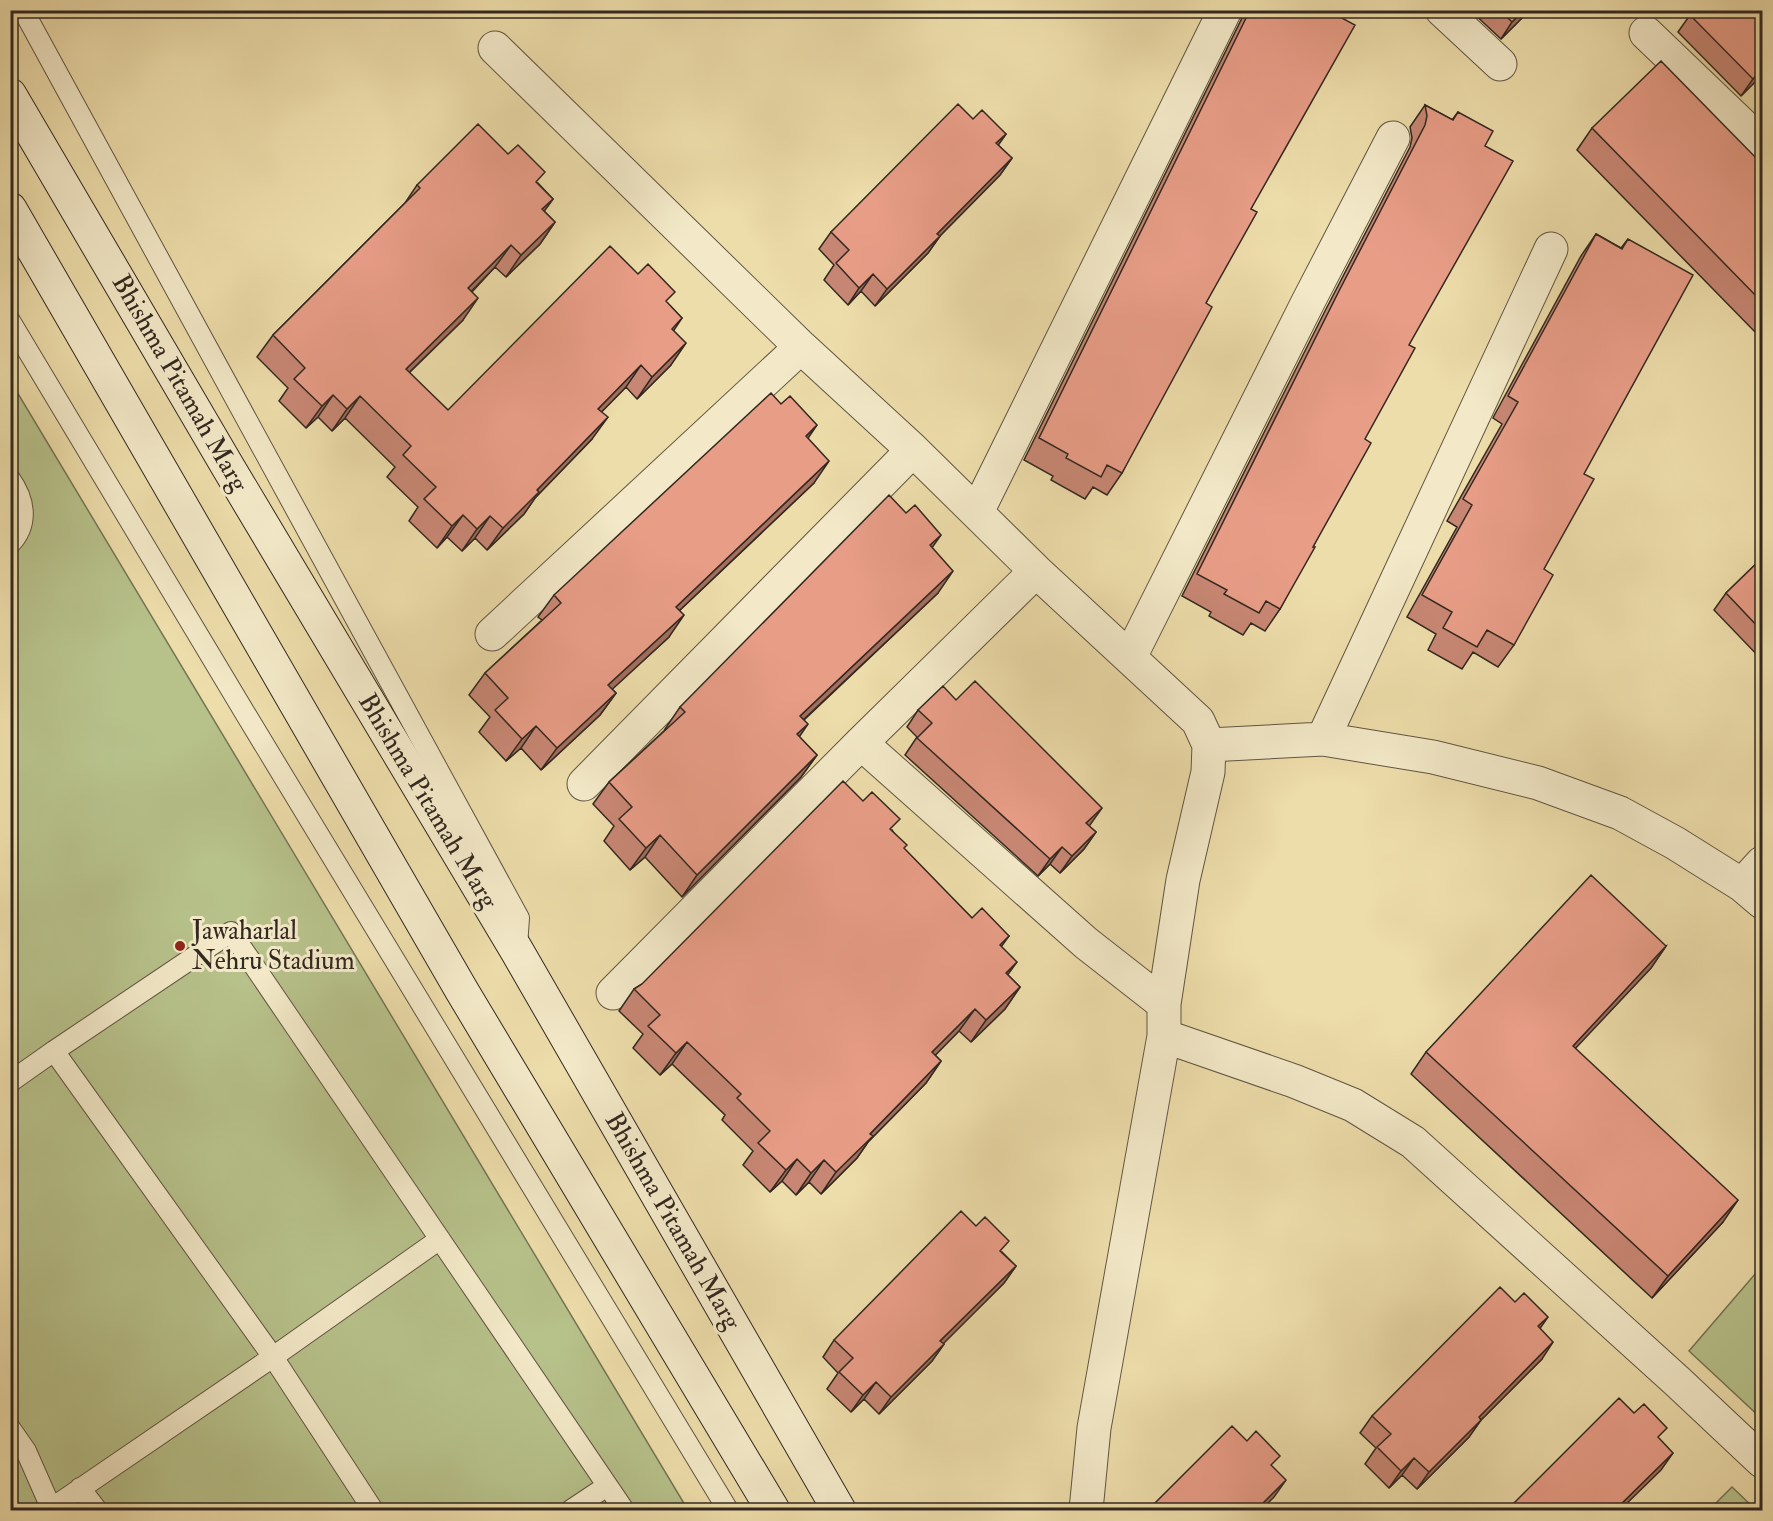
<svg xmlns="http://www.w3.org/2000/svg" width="1773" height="1521" font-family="'IM FELL Double Pica',serif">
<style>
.green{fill:#b7c18a;stroke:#747455;stroke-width:1.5}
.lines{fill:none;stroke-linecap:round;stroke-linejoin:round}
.lane-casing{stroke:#615542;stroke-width:22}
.street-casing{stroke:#615542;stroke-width:35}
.secondary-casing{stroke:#322820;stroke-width:35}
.lane{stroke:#f3e9c8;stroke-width:20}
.street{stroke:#f3e9c8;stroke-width:33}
.secondary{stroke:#f3e9c8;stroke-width:33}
.wall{fill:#c88774;stroke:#322820;stroke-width:1.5}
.shaded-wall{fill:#a26e5e;stroke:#322820;stroke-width:1.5}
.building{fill:#e89d87;stroke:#322820;stroke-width:1.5}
.poi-dot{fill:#8f2418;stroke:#f3e9c8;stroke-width:2}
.labels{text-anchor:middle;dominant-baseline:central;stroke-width:6;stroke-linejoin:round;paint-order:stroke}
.street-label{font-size:26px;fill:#322820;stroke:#f3e9c8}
.poi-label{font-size:26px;fill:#322820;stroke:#f3e9c8;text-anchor:start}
</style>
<rect width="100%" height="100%" fill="#edddaa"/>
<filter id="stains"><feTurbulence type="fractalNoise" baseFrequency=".00333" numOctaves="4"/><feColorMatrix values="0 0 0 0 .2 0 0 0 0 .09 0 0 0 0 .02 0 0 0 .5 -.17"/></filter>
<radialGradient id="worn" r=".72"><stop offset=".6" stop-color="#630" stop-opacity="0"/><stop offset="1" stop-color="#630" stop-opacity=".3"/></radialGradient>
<path class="green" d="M 11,382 L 688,1510 L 11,1510 Z
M 1762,1266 L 1762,1419 L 1689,1351 Z
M 1732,1487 L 1756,1510 L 1709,1510 Z"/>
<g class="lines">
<g class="lane-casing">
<path id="lane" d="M 23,10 L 519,918 L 517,946
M 10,321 L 248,718 L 728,1510
M 10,479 C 25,500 29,524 10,544
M 54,1051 L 231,932 L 624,1510
M 10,1082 L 54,1051 L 273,1357 L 52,1508
M 10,1428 L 26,1451 L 52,1510
M 80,1488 L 97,1510
M 373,1510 L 273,1357 L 440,1239
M 571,1510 L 607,1486"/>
</g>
<g class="street-casing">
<path id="street" d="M 1442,10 L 1500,64
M 1646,33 L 1762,144
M 495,48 L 801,347 L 913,450 L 1036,571 L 1198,721 L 1209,745 L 1208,772 L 1183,880 L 1164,1004 L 1164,1036 L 1094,1428 L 1086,1510
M 977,512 L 1225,10
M 492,634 L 801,347
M 1130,657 L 1308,302 L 1393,138
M 1323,739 L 1551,249
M 861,743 L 1086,943 L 1164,1004
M 1209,745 L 1323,739 L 1433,757 L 1538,783 L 1620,813 L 1675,843 L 1742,885 L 1762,902
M 584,784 L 913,450
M 1742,885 L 1762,863
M 613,993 L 861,743 L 1036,571
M 1164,1036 L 1294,1081 L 1353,1105 L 1413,1142 L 1678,1382 L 1762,1461"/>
</g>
<g class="secondary-casing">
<path id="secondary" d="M 10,95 L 228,467 L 517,951 L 839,1510
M 10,209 L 462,991 L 773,1510"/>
</g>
<use href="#lane" class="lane"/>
<use href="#street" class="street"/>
<use href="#secondary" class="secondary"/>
</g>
<path class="wall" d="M 1243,10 L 1327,10 L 1251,209 L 1206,303 L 1122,473 L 1107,495 L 1093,487 L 1085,499 L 1051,480 L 1053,476 L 1024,460 L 1242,18 Z
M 1470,10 L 1530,10 L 1501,39 Z
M 1762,10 L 1762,75 L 1741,96 L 1678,32 L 1690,15 Z
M 1425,105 L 1452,120 L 1458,112 L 1485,146 L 1409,345 L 1313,547 L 1280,609 L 1265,631 L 1251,623 L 1243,635 L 1209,616 L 1211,612 L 1182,596 L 1325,311 L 1410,147 L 1412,138 L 1410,127 Z
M 973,119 L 1006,134 L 998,145 L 1012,158 L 1000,175 L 940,236 L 928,253 L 875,306 L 861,291 L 848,305 L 824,280 L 834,265 L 819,249 L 831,232 Z
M 1592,128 L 1762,164 L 1762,326 L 1756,333 L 1577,150 Z
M 538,183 L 553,199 L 544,211 L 555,222 L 540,244 L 506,277 L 495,267 L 472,292 L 463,320 L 409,373 L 448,410 L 667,303 L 682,318 L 674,330 L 671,365 L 637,399 L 626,387 L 601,412 L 592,439 L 535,498 L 524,514 L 487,550 L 475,538 L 462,551 L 447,537 L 437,548 L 409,521 L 418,507 L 387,477 L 395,467 L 345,418 L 332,431 L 318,417 L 306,428 L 279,401 L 288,388 L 257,357 L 273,335 L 405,203 L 417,185 Z
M 1596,234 L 1621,248 L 1628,239 L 1584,474 L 1544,569 L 1514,645 L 1498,667 L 1473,652 L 1462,669 L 1428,650 L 1436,634 L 1407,617 L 1457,527 L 1447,521 L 1502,424 L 1493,418 L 1495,414 L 1581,256 Z
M 808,439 L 814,483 L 680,610 L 669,637 L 612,689 L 616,693 L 600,715 L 541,770 L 521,748 L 506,761 L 479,732 L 490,717 L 469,695 L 485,673 L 542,620 L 538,617 L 554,595 Z
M 932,548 L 938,593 L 804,720 L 799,737 L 817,755 L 801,777 L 682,897 L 645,857 L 630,870 L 604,841 L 614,826 L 593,804 L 609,782 L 666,729 L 665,729 L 680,707 Z
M 1762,558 L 1762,660 L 1714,610 L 1726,593 Z
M 918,710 L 1089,826 L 1096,832 L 1084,849 L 1060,873 L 1050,864 L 1038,876 L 905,755 L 917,737 L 907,727 Z
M 892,830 L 904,849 L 972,918 L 1009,936 L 1001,947 L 1008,975 L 1020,987 L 1005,1009 L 971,1042 L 959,1031 L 935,1055 L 941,1061 L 926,1083 L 868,1142 L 857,1158 L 821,1194 L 809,1182 L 796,1195 L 782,1181 L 770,1192 L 743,1165 L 753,1151 L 722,1120 L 725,1115 L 672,1064 L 660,1075 L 633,1048 L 643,1034 L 619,1011 L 634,989 Z
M 1666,946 L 1651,968 L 1575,1048 L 1723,1222 L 1652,1298 L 1411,1074 L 1426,1052 Z
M 1002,1252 L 1016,1266 L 1004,1283 L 943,1343 L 944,1344 L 932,1361 L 879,1414 L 864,1399 L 851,1412 L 827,1389 L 838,1373 L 823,1357 L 834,1340 Z
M 1540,1328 L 1542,1359 L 1481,1420 L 1469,1437 L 1417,1489 L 1402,1475 L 1389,1488 L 1365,1464 L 1376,1448 L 1360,1433 L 1372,1416 Z"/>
<path class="shaded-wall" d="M 1524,10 L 1530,10 L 1501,39 L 1512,22 Z
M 1762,69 L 1762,75 L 1741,96 L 1753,79 Z
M 1006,134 L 994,151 L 996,143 Z
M 1012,158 L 1000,175 L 925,251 L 937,234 Z
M 553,199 L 537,221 L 542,209 Z
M 555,222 L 540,244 L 506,277 L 521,255 Z
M 940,236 L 928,253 L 875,306 L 887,289 Z
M 511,245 L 495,267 L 453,310 L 468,288 Z
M 873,274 L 861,291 L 848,305 L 859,288 Z
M 478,298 L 463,320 L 390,391 L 406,369 Z
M 686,343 L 671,365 L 637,399 L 652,377 Z
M 641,365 L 626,387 L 583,431 L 598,409 Z
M 333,395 L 318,417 L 306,428 L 322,406 Z
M 360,396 L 345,418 L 332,431 L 347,409 Z
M 608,417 L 592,439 L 535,498 L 524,514 L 487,550 L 503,528 L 537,490 Z
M 817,425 L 802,447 L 806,436 Z
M 829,461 L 814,483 L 661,628 L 676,607 Z
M 463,515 L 447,537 L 437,548 L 452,526 Z
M 490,516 L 475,538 L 462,551 L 477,529 Z
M 941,535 L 926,556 L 930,545 Z
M 953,571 L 938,593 L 785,737 L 800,716 Z
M 684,615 L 669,637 L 593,707 L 608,685 Z
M 616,693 L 600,715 L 541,770 L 557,748 Z
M 808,724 L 793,746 L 797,734 Z
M 536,726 L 521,748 L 506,761 L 522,739 Z
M 817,755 L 801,777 L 682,897 L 697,875 Z
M 1102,808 L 1090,825 L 1075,840 L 1086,823 Z
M 1096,832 L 1084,849 L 1060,873 L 1072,856 Z
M 660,835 L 645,857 L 630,870 L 646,848 Z
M 1062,847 L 1050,864 L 1038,876 L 1050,859 Z
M 1666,946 L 1651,968 L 1557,1068 L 1573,1046 Z
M 1017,962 L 1001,984 L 1006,973 Z
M 1020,987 L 1005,1009 L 971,1042 L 986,1020 Z
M 975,1009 L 959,1031 L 917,1074 L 932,1052 Z
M 687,1042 L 672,1064 L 660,1075 L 676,1053 Z
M 941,1061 L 926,1083 L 868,1142 L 857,1158 L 821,1194 L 836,1172 L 870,1134 Z
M 797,1159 L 782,1181 L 770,1192 L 786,1170 Z
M 824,1160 L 809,1182 L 796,1195 L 811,1173 Z
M 1738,1200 L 1723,1222 L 1652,1298 L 1668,1276 Z
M 1016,1266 L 1004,1283 L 929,1358 L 940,1341 Z
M 1548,1317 L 1536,1334 L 1538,1326 Z
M 1553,1342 L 1542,1359 L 1467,1434 L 1479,1417 Z
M 944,1344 L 932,1361 L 879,1414 L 891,1397 Z
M 876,1382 L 864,1399 L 851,1412 L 863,1395 Z
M 1481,1420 L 1469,1437 L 1417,1489 L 1429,1472 Z
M 1673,1453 L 1661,1470 L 1620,1510 L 1615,1510 Z
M 1414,1458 L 1402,1475 L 1389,1488 L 1401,1471 Z
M 1286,1480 L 1274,1497 L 1261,1510 L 1256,1510 Z"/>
<path class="building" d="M 1250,10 L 1327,10 L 1355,25 L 1251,209 L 1257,212 L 1206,303 L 1212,307 L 1122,473 L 1107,465 L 1101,477 L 1066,458 L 1068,454 L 1039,438 Z
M 1500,10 L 1524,10 L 1512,22 Z
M 1694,10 L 1762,10 L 1762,69 L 1753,79 L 1690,15 Z
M 1661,61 L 1762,164 L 1762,302 L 1592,128 Z
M 958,104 L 973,119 L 982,110 L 1006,134 L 996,143 L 1012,158 L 937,234 L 940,236 L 887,289 L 873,274 L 859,288 L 836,263 L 849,250 L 831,232 Z
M 1425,105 L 1453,120 L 1458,112 L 1493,131 L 1485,146 L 1513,161 L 1409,345 L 1415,348 L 1365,439 L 1371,443 L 1313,547 L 1315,547 L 1280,609 L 1266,601 L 1259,613 L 1224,594 L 1227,590 L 1197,574 L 1340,289 L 1425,125 L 1427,116 Z
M 478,124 L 508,154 L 518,145 L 545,172 L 536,182 L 553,199 L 542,209 L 555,222 L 521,255 L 511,245 L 468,288 L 478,298 L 406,369 L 448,410 L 610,246 L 638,274 L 648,264 L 675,292 L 666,301 L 682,318 L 672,329 L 686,343 L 652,377 L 641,365 L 598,409 L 608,417 L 537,490 L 539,492 L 503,528 L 490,516 L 477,529 L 463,515 L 452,526 L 424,499 L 436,487 L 403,455 L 411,446 L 360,396 L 347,409 L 333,395 L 322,406 L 294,379 L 305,368 L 273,335 L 420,188 L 417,185 Z
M 1596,234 L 1622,249 L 1628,239 L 1693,275 L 1584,474 L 1594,479 L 1544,569 L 1553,575 L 1514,645 L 1487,630 L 1477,647 L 1443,628 L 1452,612 L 1422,595 L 1472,505 L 1463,499 L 1518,402 L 1508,396 L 1510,392 Z
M 771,393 L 781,404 L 790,396 L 817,425 L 806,436 L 829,461 L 676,607 L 684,615 L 608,685 L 616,693 L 557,748 L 536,726 L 522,739 L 495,710 L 508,698 L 485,673 L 561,603 L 554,595 Z
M 889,495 L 906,513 L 915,505 L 941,535 L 930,545 L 953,571 L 800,716 L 808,724 L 797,734 L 817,755 L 697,875 L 660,835 L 646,848 L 619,819 L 632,807 L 609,782 L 685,712 L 680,707 Z
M 1762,558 L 1762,631 L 1726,593 Z
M 975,681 L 1102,808 L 1086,823 L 1096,832 L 1072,856 L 1062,847 L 1050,859 L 917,738 L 932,723 L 918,710 L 943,686 L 956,700 Z
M 843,781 L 863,801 L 872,792 L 900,819 L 890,829 L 907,845 L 904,848 L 972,918 L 982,908 L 1009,936 L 1000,945 L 1017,962 L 1006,973 L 1020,987 L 986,1020 L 975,1009 L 932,1052 L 941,1061 L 870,1134 L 873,1136 L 836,1172 L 824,1160 L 811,1173 L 797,1159 L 786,1170 L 758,1143 L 770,1131 L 737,1098 L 741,1094 L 687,1042 L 676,1053 L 648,1026 L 660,1015 L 634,989 L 642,984 Z
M 1591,875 L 1666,946 L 1573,1046 L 1738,1200 L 1668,1276 L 1426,1052 Z
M 961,1211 L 976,1226 L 985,1217 L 1009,1241 L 1000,1251 L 1016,1266 L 940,1341 L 944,1344 L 891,1397 L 876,1382 L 863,1395 L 839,1372 L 853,1358 L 834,1340 Z
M 1500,1287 L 1515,1302 L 1524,1293 L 1548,1317 L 1538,1326 L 1553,1342 L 1479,1417 L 1481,1420 L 1429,1472 L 1414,1458 L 1401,1471 L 1377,1447 L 1391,1434 L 1372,1416 Z
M 1619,1398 L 1634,1413 L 1644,1404 L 1667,1428 L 1658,1437 L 1673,1453 L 1615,1510 L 1507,1510 Z
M 1232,1426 L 1247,1441 L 1256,1431 L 1280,1456 L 1271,1465 L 1286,1480 L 1256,1510 L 1148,1510 Z"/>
<circle class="poi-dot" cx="180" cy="946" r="6"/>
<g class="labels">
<g class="street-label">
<text transform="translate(180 383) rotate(60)">Bhishma Pitamah Marg</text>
<text transform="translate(428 801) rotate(59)">Bhishma Pitamah Marg</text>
<text transform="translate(673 1221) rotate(60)">Bhishma Pitamah Marg</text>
</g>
<g class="poi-label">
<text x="192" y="931">Jawaharlal<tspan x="192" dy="30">Nehru Stadium</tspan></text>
</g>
</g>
<rect width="1773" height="1521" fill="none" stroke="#edddaa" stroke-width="36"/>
<rect x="12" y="12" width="1749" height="1497" fill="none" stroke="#322820" stroke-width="3"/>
<rect x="18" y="18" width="1737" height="1485" fill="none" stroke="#322820" stroke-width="1.5"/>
<rect width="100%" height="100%" filter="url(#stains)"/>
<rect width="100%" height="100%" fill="url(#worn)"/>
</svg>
